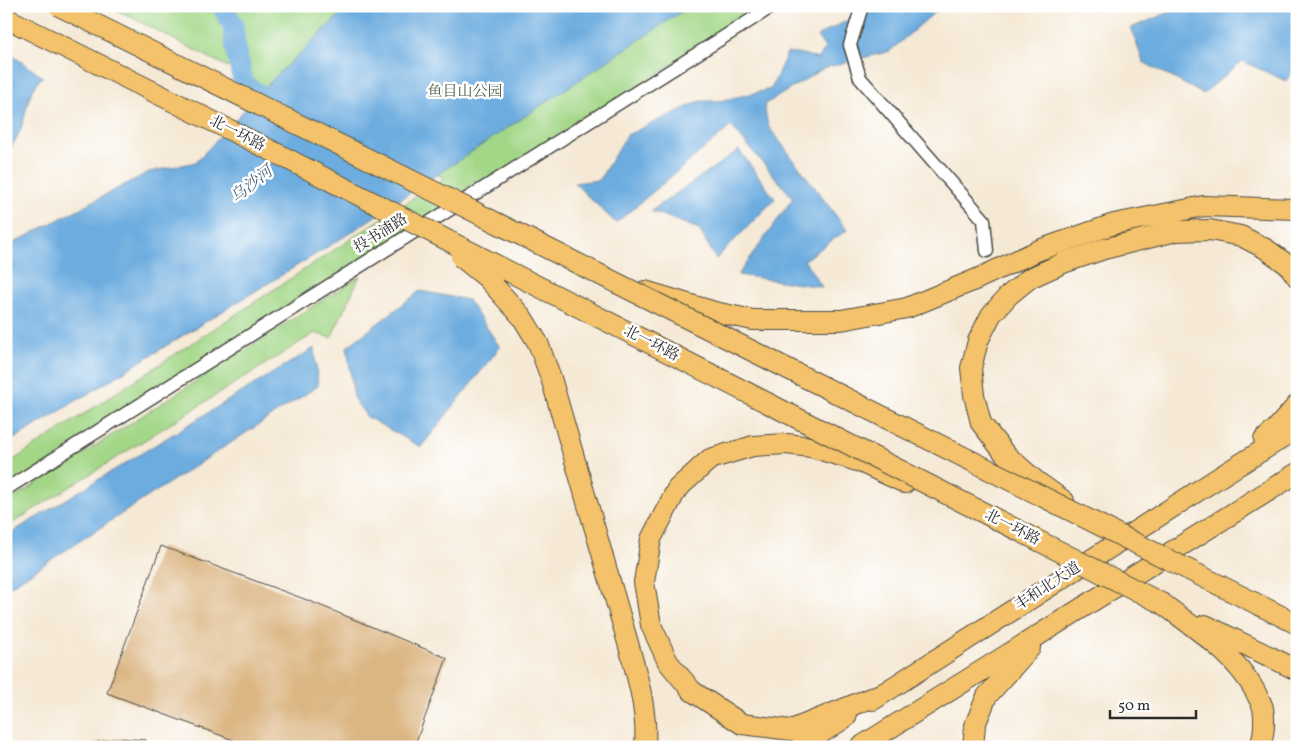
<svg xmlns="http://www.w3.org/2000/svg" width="1303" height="753" font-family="Vollkorn,'Noto Serif SC',serif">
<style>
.green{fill:#a3d787;stroke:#678159}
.water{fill:#6cacdf;stroke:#4c6c85}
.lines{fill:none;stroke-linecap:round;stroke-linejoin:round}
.river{stroke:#6cacdf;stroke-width:21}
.building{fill:#dbb582}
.minor-casing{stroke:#494844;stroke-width:15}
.trunk-casing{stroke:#494844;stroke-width:22}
.minor{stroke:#fff;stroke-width:12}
.trunk{stroke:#f3c26a;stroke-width:20}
.trunk-bridge-casing{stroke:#494844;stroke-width:22;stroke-linecap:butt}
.trunk-bridge{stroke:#f3c26a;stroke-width:20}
.labels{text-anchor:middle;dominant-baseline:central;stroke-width:5;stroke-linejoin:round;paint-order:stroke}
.park-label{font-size:15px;fill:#4f5f47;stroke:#fff}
.street-label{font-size:15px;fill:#2b2b2b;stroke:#fff}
.water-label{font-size:16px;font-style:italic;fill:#455f73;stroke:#fff}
</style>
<rect width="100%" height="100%" fill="#fff"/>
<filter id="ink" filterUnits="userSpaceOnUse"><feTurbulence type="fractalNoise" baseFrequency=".02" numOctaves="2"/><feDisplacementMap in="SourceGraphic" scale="10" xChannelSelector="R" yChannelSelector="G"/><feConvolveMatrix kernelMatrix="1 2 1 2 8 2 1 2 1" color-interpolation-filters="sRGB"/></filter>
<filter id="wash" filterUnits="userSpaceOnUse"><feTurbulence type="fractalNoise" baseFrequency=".0096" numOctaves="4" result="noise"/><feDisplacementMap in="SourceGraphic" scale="20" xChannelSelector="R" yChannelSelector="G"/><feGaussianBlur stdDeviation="1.12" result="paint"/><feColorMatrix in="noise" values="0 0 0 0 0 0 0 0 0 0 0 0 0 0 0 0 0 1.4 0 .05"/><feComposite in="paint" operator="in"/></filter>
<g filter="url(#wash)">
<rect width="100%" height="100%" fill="#f5e9d5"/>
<path class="green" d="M 109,6 L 763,6 L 6,490 L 6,465 L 444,178 Z
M 360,276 L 331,338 L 315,333 L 6,527 L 6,503 Z"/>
<path class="water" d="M 349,6 L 690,6 L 347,235 L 6,444 L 6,247 L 149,172 L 196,162 L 276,76 Z
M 876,6 L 942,6 L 890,51 L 824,68 L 764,105 L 768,126 L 847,230 L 804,260 L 822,287 L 738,275 L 793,198 L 731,126 L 616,223 L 574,183 L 599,180 L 627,135 L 700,101 L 720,101 L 771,89 L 787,53 L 806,55 L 818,59 L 825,48 L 817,36 Z
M 1184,6 L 1297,6 L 1297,64 L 1286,81 L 1242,61 L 1203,94 L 1143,62 L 1131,28 Z
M 6,51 L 43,77 C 27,88 27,115 20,131 C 16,139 11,148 6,156 Z
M 739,150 L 775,199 L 716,259 L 699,229 L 651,211 Z
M 420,291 L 468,300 L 500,347 L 421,447 L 367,417 L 354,399 L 347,347 Z
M 314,348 L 318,386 L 6,589 L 6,536 Z"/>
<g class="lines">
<path class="river" d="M 222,6 L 233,25 L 236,50 L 244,85 L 276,105"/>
</g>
<g id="blocks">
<path class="building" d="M 161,546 L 307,600 L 447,658 L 414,747 L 255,747 L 244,743 L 244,744 L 107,693 Z
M 118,738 L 146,740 L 146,747 L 95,747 L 94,743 Z"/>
</g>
</g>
<g filter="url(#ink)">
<use href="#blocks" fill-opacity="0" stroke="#494844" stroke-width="1"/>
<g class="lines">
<g class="minor-casing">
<path id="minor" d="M 862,6 L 850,45 L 860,78 L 984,220 L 987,251
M 6,489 L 773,6"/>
</g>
<g class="trunk-casing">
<path id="trunk" d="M 645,291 L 715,312 L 753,320 L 841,320 L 907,308 L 977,279 L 1039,250 L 1114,224 L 1204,206 L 1297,209
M 1264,440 L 1275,430 L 1297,405
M 1064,501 L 1036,481 L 1005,454 L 981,423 L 974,395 L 971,368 L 978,341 L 991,315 L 1009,295 L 1030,278 L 1063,263 L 1104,249 L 1176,231 L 1210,230 L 1241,236 L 1266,249 L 1288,265 L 1297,277
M 1221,586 L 1297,624
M 1163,604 C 1197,630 1234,653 1255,691 C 1257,696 1262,703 1263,708 C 1265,720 1264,735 1260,747
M 1205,625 L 1297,670
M 626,636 C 636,672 648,709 645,747
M 883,693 L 791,730 L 742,724 L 692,691 L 668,662 L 651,625 L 644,582 L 651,539 L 677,489 L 710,459 L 753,446 L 787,444 L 811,447 L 860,462 L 905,483
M 873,700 L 1229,471 L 1297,429
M 800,747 L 846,717
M 860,747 L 1297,473
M 973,747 L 975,725 L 987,696 L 1030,648"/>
</g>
<use href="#minor" class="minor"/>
<use href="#trunk" class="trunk"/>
<g class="trunk-bridge-casing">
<path id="trunk-bridge" d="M 59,6 L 443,196 L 1221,586
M 6,18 L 266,148 L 1163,604
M 461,257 L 487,278 L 522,317 L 538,343 L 551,378 L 626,636"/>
</g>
<use href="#trunk-bridge" class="trunk-bridge"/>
</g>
</g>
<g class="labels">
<g class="park-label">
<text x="465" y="92">鱼目山公园</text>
</g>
<g class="street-label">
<text transform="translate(237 134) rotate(27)">北一环路</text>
<text transform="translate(381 234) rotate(-32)">投书浦路</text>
<text transform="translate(651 344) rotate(27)">北一环路</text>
<text transform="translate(1012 528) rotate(27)">北一环路</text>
<text transform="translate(1048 587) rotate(-33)">丰和北大道</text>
</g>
<g class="water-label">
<text transform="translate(252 185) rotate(-38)">乌沙河</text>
</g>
</g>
<rect width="1303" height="753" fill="none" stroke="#fff" stroke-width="25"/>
<path d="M1110 710v8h86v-8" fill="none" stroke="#2b2b2b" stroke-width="2.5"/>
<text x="1118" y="710" font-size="15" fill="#2b2b2b" stroke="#ffffff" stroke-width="4" paint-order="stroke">50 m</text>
</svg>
